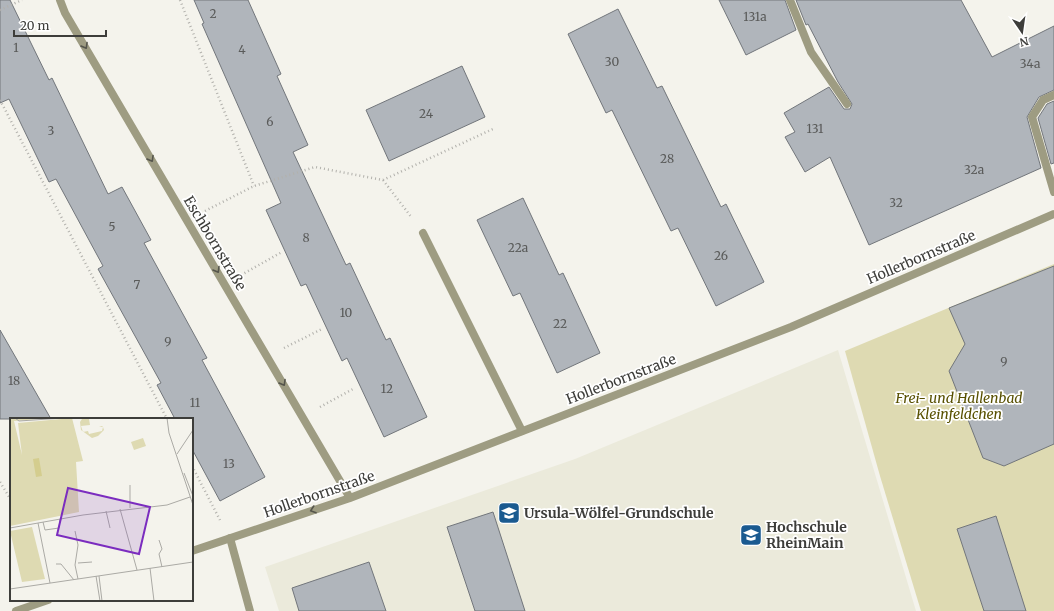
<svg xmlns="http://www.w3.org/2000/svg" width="1054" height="611" font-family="Merriweather,serif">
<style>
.built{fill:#ebeadb}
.green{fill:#dedab2}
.building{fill:#b0b5bb;stroke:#72767b}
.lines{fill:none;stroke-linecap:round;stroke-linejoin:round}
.path{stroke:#b2b1ac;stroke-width:2.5;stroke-dasharray:1 3;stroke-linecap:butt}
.service{stroke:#9e9c82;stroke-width:8}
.minor{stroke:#9e9c82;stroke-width:8}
.oneway{stroke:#55554c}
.labels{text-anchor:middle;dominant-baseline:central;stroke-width:3.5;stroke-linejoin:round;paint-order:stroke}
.number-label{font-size:12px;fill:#5a5b5a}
.street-label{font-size:14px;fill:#3d3d3a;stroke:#fff}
.park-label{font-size:14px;font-style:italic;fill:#585000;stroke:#fff}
.poi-label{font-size:14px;font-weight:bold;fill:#3d3d3a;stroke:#fff;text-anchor:start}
.inset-road{fill:none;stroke:#abaaa5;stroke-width:1}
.view{fill:#7b2cbf;fill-opacity:0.15;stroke:#7b2cbf;stroke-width:2}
.inset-edge{fill:none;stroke:#3d3d3a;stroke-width:2}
</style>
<rect width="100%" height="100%" fill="#f4f3ec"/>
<path class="built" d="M 838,350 L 916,611 L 279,611 L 265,567 L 575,459 Z"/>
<path class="green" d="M 1054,264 L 1054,611 L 921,611 L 880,476 L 845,351 Z"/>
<path class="building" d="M 0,0 L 10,0 L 49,80 L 52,78 L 108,194 L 122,187 L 151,240 L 144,243 L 207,358 L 202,360 L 265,477 L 220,501 L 192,449 L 192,419 L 175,419 L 157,385 L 161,383 L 98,269 L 103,266 L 56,179 L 49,182 L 9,99 L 0,103 Z
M 194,0 L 248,0 L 281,74 L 277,76 L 308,145 L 293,152 L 346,265 L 350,263 L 386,340 L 390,338 L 427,417 L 384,437 L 347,358 L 342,361 L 306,284 L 301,286 L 266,210 L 281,203 L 202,24 L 204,23 Z
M 719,0 L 785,0 L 796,30 L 746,55 Z
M 796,0 L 961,0 L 992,57 L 1054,26 L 1054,90 L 1039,97 L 1027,117 L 1041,168 L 869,245 L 830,157 L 805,172 L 785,137 L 795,132 L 784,113 L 829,87 L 844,109 L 850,109 L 852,104 L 838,82 L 808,24 L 806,25 Z
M 618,9 L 657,88 L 662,86 L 721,207 L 726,204 L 764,282 L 716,306 L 678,228 L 671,231 L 612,110 L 606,113 L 568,34 Z
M 462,66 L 485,117 L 389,161 L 366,110 Z
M 1054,101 L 1054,163 L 1051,164 L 1038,118 L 1047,104 Z
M 523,198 L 559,275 L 563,273 L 600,353 L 557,373 L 520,293 L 513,296 L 477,220 Z
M 1054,266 L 1054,444 L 1004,466 L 983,458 L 949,371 L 965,344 L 949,308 Z
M 0,330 L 51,419 L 0,419 Z
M 493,512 L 525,611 L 475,611 L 447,527 Z
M 996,516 L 1026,611 L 984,611 L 957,529 Z
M 369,562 L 386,611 L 299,611 L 292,588 Z"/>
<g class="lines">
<path class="path" d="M 180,0 L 254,186
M 0,10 L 22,0
M 0,100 L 167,419
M 383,180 L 412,218
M 205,211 L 254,186 L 315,167 L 383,180 L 495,128
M 241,275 L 282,252
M 284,348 L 322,329
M 320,407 L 353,389
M 192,466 L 220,520
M 0,482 L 11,500"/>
<path class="service" d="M 790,0 L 811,52 L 847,104
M 1054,95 L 1043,100 L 1032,117 L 1054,192
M 423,233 L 522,431
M 230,538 L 250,611"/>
<path class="minor" d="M 60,0 L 65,13 L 350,498
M 192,551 L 350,498 L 791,327 L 1054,214
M 16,611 L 48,600"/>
</g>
<defs><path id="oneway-chevron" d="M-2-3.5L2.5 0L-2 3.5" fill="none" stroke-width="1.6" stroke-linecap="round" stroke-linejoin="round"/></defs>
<g class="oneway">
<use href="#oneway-chevron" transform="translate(85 46) rotate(60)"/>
<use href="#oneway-chevron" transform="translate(151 159) rotate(60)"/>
<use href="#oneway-chevron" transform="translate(217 270) rotate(59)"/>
<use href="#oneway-chevron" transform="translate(283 383) rotate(60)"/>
<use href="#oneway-chevron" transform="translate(313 510) rotate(161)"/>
</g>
<defs>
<g id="school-square" transform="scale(1.15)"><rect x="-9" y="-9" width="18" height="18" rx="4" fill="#1a5a90" stroke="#fff"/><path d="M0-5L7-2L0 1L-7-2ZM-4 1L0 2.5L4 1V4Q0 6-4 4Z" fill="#fff"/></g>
<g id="university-square" transform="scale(1.15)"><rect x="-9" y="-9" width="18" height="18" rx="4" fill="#1a5a90" stroke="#fff"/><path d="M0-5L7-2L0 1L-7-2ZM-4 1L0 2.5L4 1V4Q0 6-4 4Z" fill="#fff"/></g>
</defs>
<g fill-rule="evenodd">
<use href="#school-square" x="509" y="513"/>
<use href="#university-square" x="751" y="535"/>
</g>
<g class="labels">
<g class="number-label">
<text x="213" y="13">2</text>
<text x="755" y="16">131a</text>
<text x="16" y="47">1</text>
<text x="242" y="49">4</text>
<text x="612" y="61">30</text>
<text x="1030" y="63">34a</text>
<text x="426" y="113">24</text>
<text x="270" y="121">6</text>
<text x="815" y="128">131</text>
<text x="51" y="130">3</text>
<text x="667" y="158">28</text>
<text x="974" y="169">32a</text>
<text x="896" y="202">32</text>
<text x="112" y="226">5</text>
<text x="306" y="237">8</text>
<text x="518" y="247">22a</text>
<text x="721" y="255">26</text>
<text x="137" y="284">7</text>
<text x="346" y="312">10</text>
<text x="560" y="323">22</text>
<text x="168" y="341">9</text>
<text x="1004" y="361">9</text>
<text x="14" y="380">18</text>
<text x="387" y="388">12</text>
<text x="195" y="402">11</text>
<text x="229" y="463">13</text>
</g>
<g class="street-label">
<text transform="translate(215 243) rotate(59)">Eschbornstraße</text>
<text transform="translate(921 257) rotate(-23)">Hollerbornstraße</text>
<text transform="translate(621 379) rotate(-21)">Hollerbornstraße</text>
<text transform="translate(319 494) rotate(-19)">Hollerbornstraße</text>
</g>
<g class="park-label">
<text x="959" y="398">Frei- und Hallenbad<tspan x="959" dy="16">Kleinfeldchen</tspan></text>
</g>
<g class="poi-label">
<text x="524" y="513">Ursula-Wölfel-Grundschule</text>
<text x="766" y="527">Hochschule<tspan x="766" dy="16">RheinMain</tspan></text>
</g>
</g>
<g transform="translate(10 418)">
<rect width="183" height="183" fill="#f4f3ec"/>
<path d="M 0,0 L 42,0 L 4,3 L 12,37 L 8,5 L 62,0 L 73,43 L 66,44 L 69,94 L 0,108 ZM 72,1 L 79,1 L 80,7 L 71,8 L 73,14 L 78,13 L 79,16 L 92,13 L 93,9 L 89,9 L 92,8 L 93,9 L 94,12 L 88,18 L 82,20 L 71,12 L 70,4 ZM 133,20 L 136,28 L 124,32 L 121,24 ZM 22,109 L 35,161 L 12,164 L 0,113 Z" fill="#dedab2"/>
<path d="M 29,40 L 32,58 L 26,59 L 23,41 Z" fill="#d4cd8e"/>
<path class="inset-road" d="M 5,0 L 9,3 L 53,0M 157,0 L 159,15 L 183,87M 167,36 L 183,12M 174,55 L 183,78M 120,67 L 120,90M 110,91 L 127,152M 96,93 L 100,110M 33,104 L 35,112 L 49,110 L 50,101M 28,105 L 40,165M 0,110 L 73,97 L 157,87 L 180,79M 65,113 L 68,127 L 65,147 L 68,161M 149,122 L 152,131 L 149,136 L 152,149M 68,145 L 82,144M 46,146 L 51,146 L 64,162M 140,150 L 144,183M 86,158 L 90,183M 89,158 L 92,183M 0,171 L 183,144"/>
<path class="view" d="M 58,70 L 140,89 L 129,136 L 47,117 Z"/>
<rect width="183" height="183" class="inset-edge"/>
</g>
<g transform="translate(1022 32) rotate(167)" stroke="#ffffff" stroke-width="3" paint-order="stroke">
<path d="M0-3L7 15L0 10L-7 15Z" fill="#3d3d3a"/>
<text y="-6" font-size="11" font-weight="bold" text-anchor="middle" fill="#3d3d3a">N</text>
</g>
<path d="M14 30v6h92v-6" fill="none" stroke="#3d3d3a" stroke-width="2"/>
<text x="20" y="30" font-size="12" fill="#3d3d3a" stroke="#ffffff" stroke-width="3" paint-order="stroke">20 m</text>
</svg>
